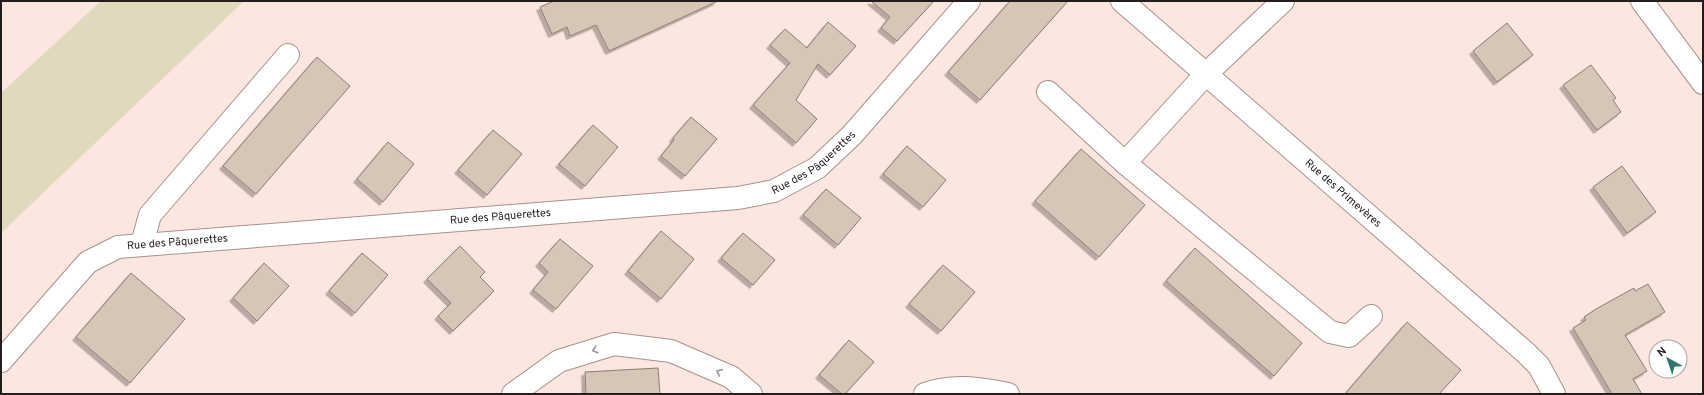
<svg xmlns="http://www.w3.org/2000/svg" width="1704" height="395" font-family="Overpass,sans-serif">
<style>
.green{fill:#e0d9bd}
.building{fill:#d5c6b8;stroke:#8c7d70;filter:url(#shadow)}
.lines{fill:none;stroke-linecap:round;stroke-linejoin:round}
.minor-casing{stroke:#a6918c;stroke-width:24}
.minor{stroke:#fff;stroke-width:22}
.oneway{stroke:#9d9998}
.labels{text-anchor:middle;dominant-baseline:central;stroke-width:4;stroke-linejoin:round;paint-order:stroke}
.street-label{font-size:11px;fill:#251d1b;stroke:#fff}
</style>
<defs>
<filter id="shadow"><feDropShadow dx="-3.5" dy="3.5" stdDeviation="0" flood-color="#0004"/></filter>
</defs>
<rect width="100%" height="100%" fill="#fce6e0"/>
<path class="green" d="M 101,1 L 244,1 L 1,233 L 1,93 Z"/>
<path class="building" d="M 554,1 L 718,1 L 609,51 L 596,25 L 570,36 L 567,27 L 552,34 L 540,7 Z
M 871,1 L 934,1 L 897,41 L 881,28 L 890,17 Z
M 1010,1 L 1068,1 L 980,100 L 948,72 Z
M 828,22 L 856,46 L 830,75 L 818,64 L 796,100 L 817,119 L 796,143 L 753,105 L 790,63 L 770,45 L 785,29 L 807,48 Z
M 1507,23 L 1533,55 L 1497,82 L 1473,51 Z
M 317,57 L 350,86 L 256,194 L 223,166 Z
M 1591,65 L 1616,98 L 1613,100 L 1621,112 L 1597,130 L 1563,85 Z
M 691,117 L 717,139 L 685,176 L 661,156 L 674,140 L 673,138 Z
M 593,125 L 618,147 L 585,186 L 559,164 Z
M 493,130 L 522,154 L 487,195 L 458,170 Z
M 388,142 L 414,164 L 383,202 L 357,179 Z
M 907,146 L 946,180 L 923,207 L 883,174 Z
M 1081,149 L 1145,205 L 1099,257 L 1035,201 Z
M 1622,166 L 1656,212 L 1627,233 L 1593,187 Z
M 826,189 L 861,218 L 838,245 L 803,215 Z
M 661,231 L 694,259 L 661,299 L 628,271 Z
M 743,233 L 775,260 L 753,285 L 721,258 Z
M 560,239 L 593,266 L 556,309 L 533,290 L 548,272 L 539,263 Z
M 460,246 L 485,272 L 480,277 L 494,291 L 453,331 L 438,316 L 451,303 L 427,279 Z
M 1195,248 L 1302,343 L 1274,376 L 1166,281 Z
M 362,253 L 388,275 L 355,313 L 329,291 Z
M 264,263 L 289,286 L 257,321 L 233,298 Z
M 943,265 L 975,292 L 941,331 L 909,304 Z
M 131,273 L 185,319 L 130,383 L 76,337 Z
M 1648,284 L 1665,312 L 1625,335 L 1647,371 L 1633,379 L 1642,394 L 1612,394 L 1573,328 L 1586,320 L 1584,317 L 1596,309 L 1634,288 L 1635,291 Z
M 1407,322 L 1461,370 L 1439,394 L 1345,394 Z
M 849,340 L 874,362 L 845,394 L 842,394 L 819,375 Z
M 658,368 L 660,394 L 586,394 L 585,372 Z"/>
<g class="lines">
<g class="minor-casing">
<g id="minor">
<path id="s1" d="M 1122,1 L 1526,353 L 1539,366 L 1554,394"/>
<path d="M 1642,1 L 1703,83"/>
<path d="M 1048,92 L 1125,163 L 1206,74 L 1283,1"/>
<path d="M 1125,163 L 1330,332 L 1349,336 L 1371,316"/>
<path d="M 142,244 L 150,215 L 288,55"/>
<path id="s2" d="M 1,361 L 88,262 L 118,247 L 738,198 L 774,191 L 817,168 L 852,135 L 969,1"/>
<path d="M 513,394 L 559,361 L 614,344 L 671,351 L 731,377 L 751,394"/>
<path d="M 925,394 C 952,384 980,388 1008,394"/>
</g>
</g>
<use href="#minor" class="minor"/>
</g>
<defs><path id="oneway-chevron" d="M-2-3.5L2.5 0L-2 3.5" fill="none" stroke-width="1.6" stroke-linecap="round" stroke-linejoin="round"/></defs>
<g class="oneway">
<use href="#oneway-chevron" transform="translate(595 350) rotate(163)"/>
<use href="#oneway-chevron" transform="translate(719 372) rotate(-156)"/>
</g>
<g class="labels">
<g class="street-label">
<text stroke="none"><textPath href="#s2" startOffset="873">Rue des Pâquerettes</textPath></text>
<text stroke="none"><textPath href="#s1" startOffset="293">Rue des Primevères</textPath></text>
<text stroke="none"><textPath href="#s2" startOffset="549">Rue des Pâquerettes</textPath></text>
<text stroke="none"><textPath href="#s2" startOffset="225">Rue des Pâquerettes</textPath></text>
</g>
</g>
<rect width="1704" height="395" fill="none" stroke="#251d1b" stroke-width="4"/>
<g transform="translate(1668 359) rotate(320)"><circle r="19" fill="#ffffff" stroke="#a8a5a4"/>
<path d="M0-3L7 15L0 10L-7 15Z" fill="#2f766e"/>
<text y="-6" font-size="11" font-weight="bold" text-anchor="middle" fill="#251d1b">N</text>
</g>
</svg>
